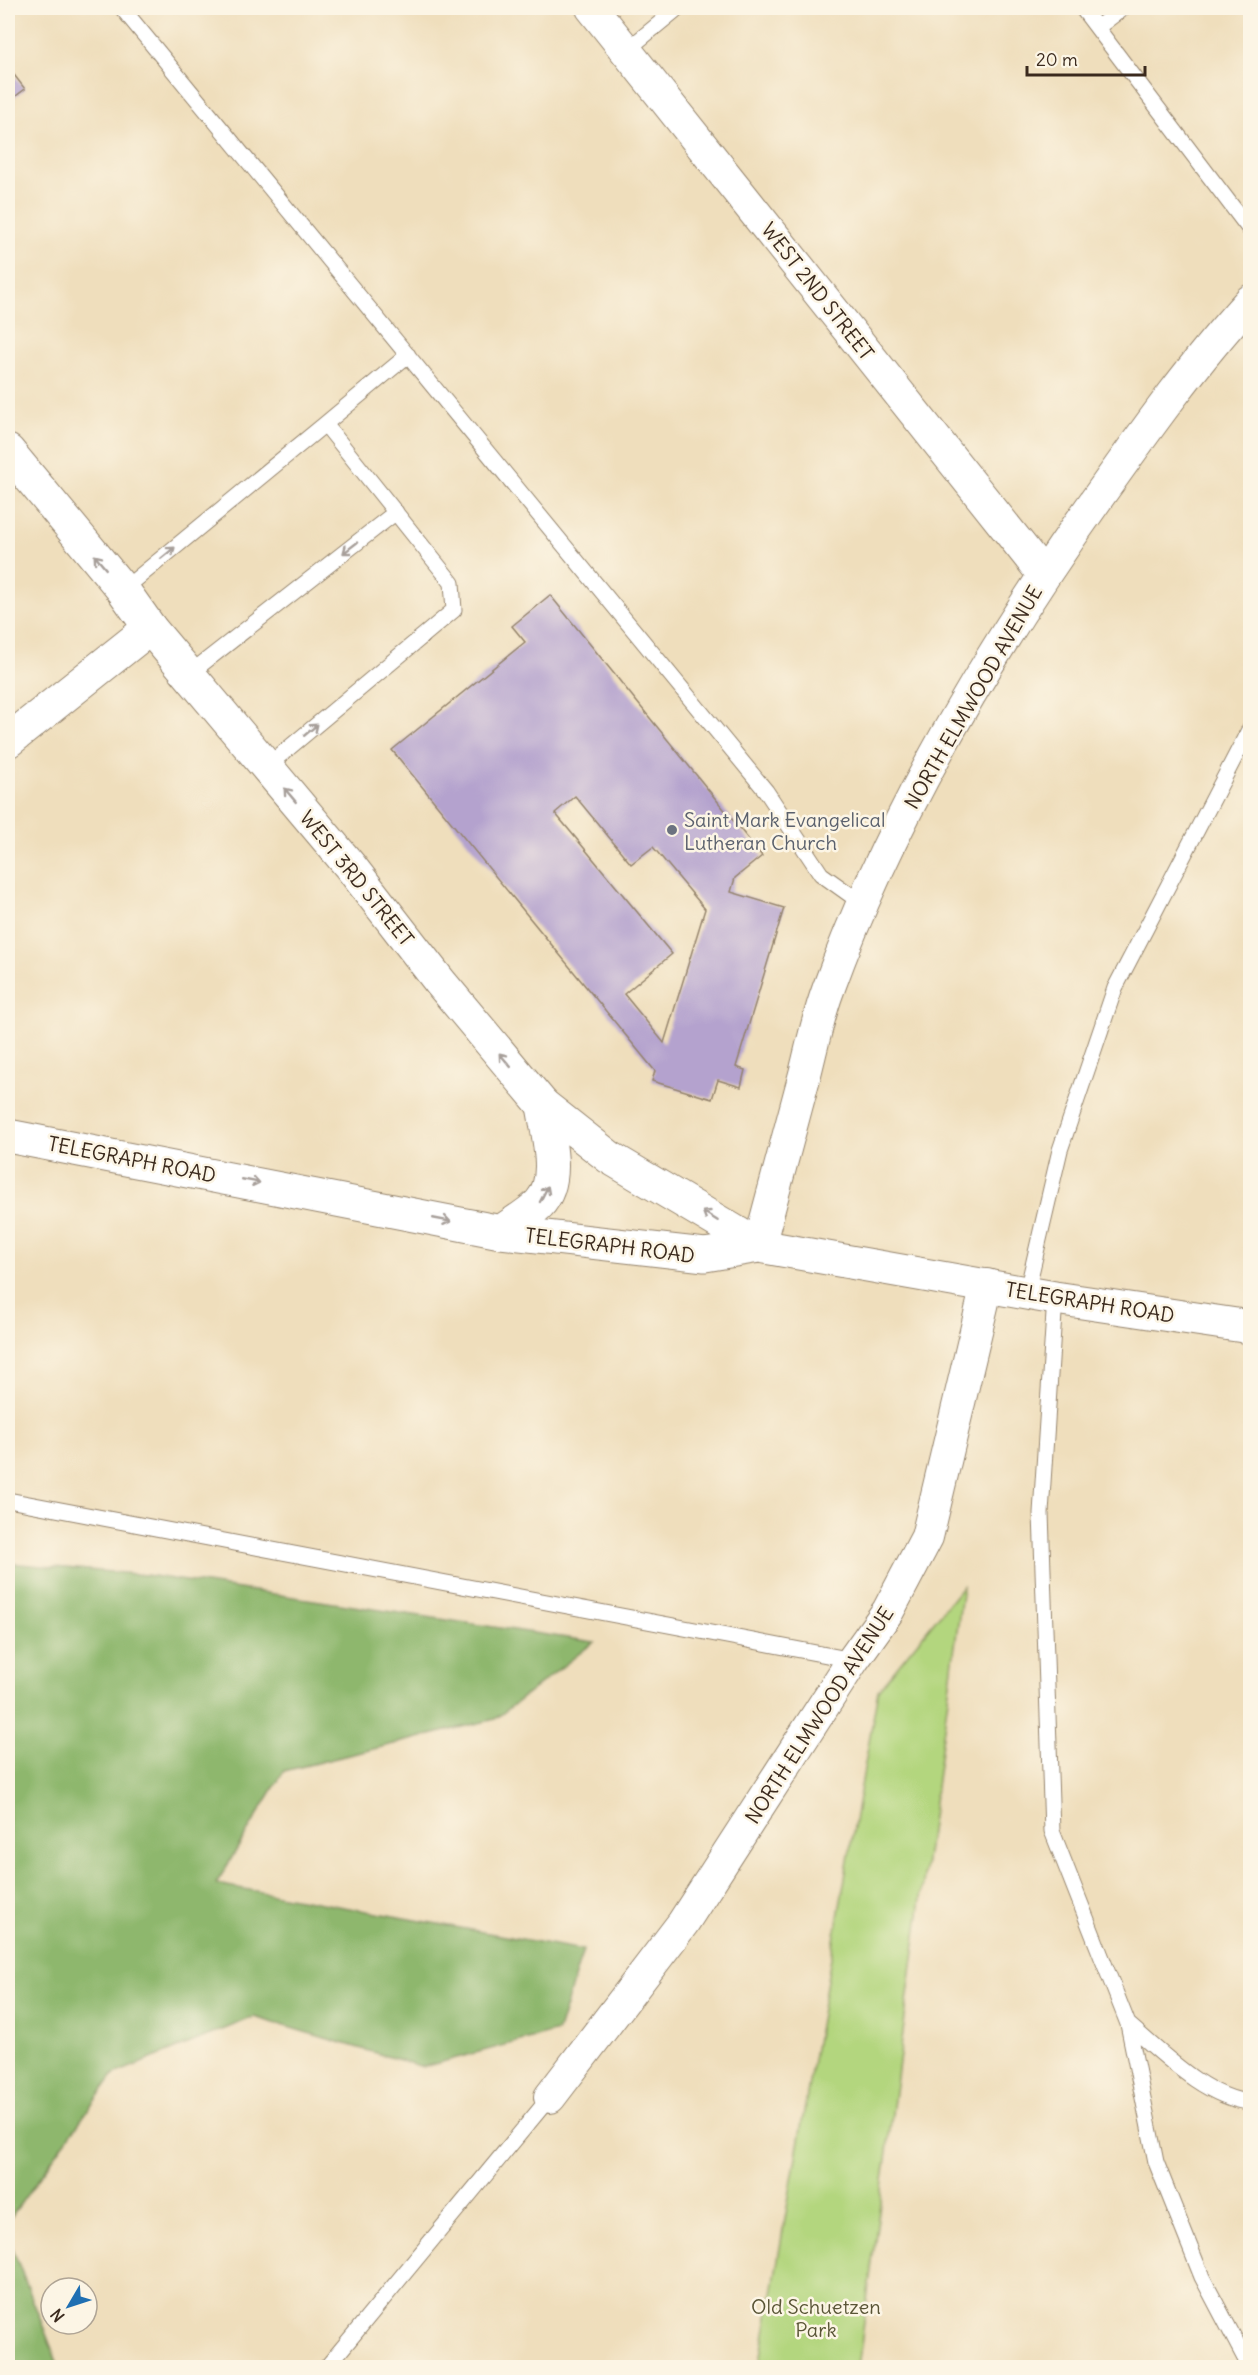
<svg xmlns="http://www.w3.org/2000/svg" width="1258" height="2375" font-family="Delius,sans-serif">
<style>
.green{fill:#b3d67e;stroke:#77804e;stroke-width:1.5}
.forest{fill:#8eb76d;stroke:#647046;stroke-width:1.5}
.building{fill:#b4a2ce;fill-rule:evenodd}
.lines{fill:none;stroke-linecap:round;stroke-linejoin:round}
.service-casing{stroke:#95846d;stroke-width:17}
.minor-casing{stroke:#95846d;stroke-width:34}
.tertiary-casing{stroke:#95846d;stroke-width:35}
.secondary-casing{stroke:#95846d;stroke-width:35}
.service{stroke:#fff;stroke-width:15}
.minor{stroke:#fff;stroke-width:32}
.tertiary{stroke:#fff;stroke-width:33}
.secondary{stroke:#fff;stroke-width:33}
.oneway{stroke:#a79f9a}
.worship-dot{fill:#6b7280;stroke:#fcf5e5;stroke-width:2}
.labels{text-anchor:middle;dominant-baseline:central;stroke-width:5;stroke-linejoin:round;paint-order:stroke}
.street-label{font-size:20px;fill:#3b2a1e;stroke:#fcf5e5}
.worship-label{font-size:20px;fill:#5b616d;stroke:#fcf5e5;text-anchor:start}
.park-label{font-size:20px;fill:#595536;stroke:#fcf5e5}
</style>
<rect width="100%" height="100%" fill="#fcf5e5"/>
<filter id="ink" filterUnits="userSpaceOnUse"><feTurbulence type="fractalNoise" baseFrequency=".0167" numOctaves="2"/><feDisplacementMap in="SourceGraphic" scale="12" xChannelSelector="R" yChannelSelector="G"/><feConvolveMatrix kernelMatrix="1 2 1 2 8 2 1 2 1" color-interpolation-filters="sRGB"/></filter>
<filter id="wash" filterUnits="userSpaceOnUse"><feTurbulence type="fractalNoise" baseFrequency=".008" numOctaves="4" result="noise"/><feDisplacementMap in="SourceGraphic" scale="24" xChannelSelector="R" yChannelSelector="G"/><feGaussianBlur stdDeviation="1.35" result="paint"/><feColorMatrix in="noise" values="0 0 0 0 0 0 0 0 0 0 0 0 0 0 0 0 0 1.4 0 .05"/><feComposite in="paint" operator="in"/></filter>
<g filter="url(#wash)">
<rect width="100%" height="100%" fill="#efdebc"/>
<path class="green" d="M 963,1586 L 858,2367 L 759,2367 L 878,1690 Z"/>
<path class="forest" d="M 8,1563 L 146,1575 L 594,1642 L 495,1719 L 284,1771 L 216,1884 L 583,1950 L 558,2031 L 423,2067 L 254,2017 L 114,2074 L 8,2221 Z
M 8,2237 L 59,2367 L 8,2367 Z"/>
<g id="blocks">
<path class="building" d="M 8,67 L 25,89 L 8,102 Z
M 550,595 L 762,856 L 735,878 L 731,892 L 784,908 L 736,1067 L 745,1070 L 741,1087 L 718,1080 L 712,1099 L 652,1081 L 655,1071 L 392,750 L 525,642 L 512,626 ZM 575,796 L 631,864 L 653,847 L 705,909 L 664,1043 L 624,994 L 672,954 L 555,813 Z"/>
</g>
</g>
<g filter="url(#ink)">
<use href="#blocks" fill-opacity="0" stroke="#95846d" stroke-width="1.5"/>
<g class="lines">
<g class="service-casing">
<path id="service" d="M 122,8 L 766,791 L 821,874 L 863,904
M 1082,8 L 1250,230
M 1098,27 L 1123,8
M 627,50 L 678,8
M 123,590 L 325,424
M 189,674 L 396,512
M 266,767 L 454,610 L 452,583 L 325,424 L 408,355
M 1027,1291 L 1060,1150 L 1115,988 L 1250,728
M 1055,1298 L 1041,1513 L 1052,1831 L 1128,2024
M 8,1500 L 853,1660
M 326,2368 L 550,2097
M 1250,2368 L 1202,2277 L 1156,2162 L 1128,2024 C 1161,2052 1205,2098 1250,2102"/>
</g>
<g class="minor-casing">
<path id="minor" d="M 592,8 L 1043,574
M 759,1246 C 774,1189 790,1131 805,1074 C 812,1046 818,1017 828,990 C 892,813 992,646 1101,493 C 1148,427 1195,361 1250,301
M 550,2097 L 683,1923 L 853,1660 L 888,1611 L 927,1537 L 987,1285"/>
</g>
<g class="tertiary-casing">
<path id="tertiary" d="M 8,741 L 150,628
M 543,1105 L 609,1157 L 759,1246
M 8,1136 L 501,1232 L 705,1255 L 759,1246 L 1055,1298 L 1250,1327
M 501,1232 C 513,1223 528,1215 539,1204 C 562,1180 547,1134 543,1105"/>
</g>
<g class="secondary-casing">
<path id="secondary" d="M 8,451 L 123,590 L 150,628 L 350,866 L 440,982 L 543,1105"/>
</g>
<use href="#service" class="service"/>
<use href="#minor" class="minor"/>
<use href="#tertiary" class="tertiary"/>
<use href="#secondary" class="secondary"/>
</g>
<defs><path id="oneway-shaft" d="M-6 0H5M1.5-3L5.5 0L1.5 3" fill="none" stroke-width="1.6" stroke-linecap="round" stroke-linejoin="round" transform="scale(1.5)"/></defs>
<g class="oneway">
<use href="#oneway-shaft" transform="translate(350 548) rotate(142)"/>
<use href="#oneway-shaft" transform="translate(168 553) rotate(-39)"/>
<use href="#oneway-shaft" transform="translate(100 562) rotate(-130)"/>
<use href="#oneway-shaft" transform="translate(311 730) rotate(-40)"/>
<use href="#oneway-shaft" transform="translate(290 795) rotate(-130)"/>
<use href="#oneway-shaft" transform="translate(505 1060) rotate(-130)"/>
<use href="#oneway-shaft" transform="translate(251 1181) rotate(11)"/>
<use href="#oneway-shaft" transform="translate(544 1194) rotate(-63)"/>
<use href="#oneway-shaft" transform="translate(710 1216) rotate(-148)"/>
<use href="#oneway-shaft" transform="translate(442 1220) rotate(11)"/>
</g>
</g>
<circle class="worship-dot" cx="672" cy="830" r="6"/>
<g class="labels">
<g class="street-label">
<text transform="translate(818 291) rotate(52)">WEST 2ND STREET</text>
<text transform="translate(973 697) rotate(-60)">NORTH ELMWOOD AVENUE</text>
<text transform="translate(357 878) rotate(51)">WEST 3RD STREET</text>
<text transform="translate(132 1159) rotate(11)">TELEGRAPH ROAD</text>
<text transform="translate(610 1245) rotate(7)">TELEGRAPH ROAD</text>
<text transform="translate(1090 1302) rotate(9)">TELEGRAPH ROAD</text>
<text transform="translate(819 1715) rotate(-57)">NORTH ELMWOOD AVENUE</text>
</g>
<g class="worship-label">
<text x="684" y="819">Saint Mark Evangelical<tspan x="684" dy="23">Lutheran Church</tspan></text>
</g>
<g class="park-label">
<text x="816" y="2306">Old Schuetzen<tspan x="816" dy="23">Park</tspan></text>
</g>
</g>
<rect width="1258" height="2375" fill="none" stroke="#fcf5e5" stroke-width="30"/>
<g transform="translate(69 2306) rotate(231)"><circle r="28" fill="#fcf5e5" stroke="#afa495" stroke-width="1.5"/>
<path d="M0-4.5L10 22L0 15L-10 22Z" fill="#1f6fb2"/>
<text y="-9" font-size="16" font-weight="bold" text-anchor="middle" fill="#3b2a1e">N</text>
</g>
<path d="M1027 66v9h118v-9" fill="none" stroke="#3b2a1e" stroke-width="3"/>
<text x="1036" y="66" font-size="18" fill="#3b2a1e" stroke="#fcf5e5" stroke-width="4.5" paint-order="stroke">20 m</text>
</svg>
